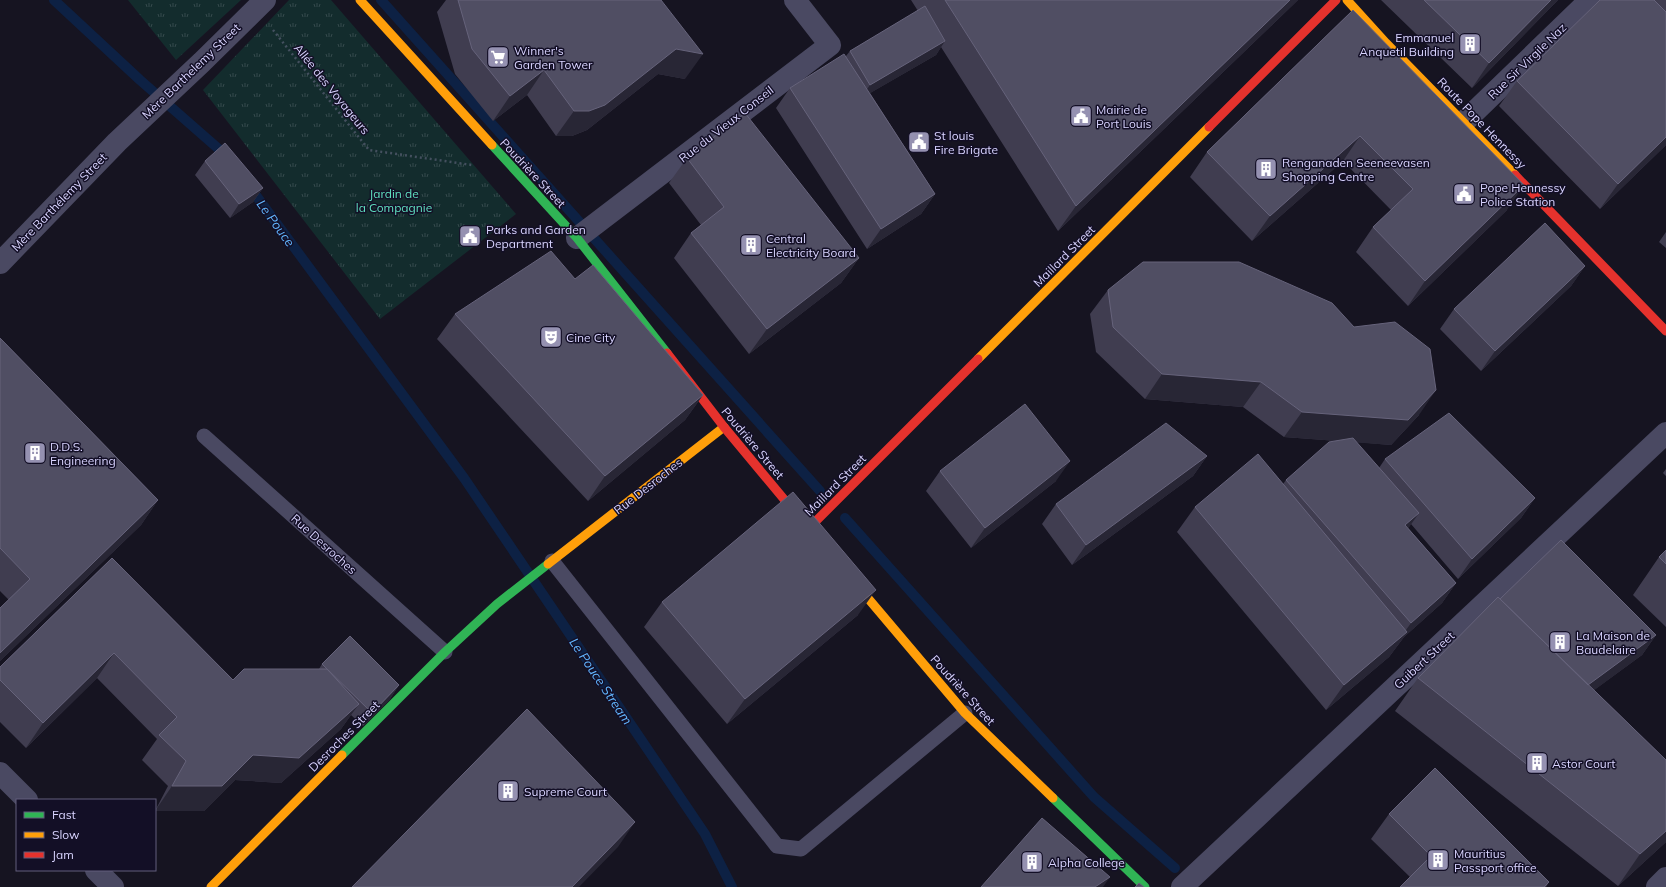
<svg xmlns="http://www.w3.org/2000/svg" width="1666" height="887" font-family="Mulish,sans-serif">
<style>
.grass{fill:url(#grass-tufts)}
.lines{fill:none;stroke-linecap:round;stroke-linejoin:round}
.stream{stroke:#0d2144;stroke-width:10}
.path{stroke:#44505f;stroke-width:2.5;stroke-dasharray:2 3;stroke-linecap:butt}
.lane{stroke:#4a4962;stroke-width:15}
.street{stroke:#4a4962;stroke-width:22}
.fast{stroke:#30b455;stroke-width:9}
.slow{stroke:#ff9f0a;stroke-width:9}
.jam{stroke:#e5322d;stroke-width:9}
.wall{fill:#403d50}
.shaded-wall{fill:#282635}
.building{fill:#504e63;stroke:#66637b}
.labels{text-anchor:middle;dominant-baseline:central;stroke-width:3;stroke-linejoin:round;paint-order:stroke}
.poi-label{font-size:12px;fill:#d9d4ff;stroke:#130f26;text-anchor:start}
.street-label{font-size:12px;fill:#d9d4ff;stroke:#130f26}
.park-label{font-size:12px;fill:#5fe0c0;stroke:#130f26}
.water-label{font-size:13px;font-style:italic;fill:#62b6ff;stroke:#130f26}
</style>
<defs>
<pattern id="grass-tufts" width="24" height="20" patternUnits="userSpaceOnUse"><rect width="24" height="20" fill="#132c2d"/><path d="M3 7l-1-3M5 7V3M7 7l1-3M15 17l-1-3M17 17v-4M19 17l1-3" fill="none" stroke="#354a4c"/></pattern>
</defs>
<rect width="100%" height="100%" fill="#161421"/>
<path class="grass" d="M 128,0 L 241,0 L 176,60 Z
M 289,0 L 331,0 L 516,214 L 380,319 L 203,90 Z"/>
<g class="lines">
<path class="stream" d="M 54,0 L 140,80 L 229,158
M 381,0 L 820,491
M 249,186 L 464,478 L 705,834 L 732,887
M 845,518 L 1094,797 L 1175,868"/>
<path class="path" d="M 273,30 L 369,150 L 472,165"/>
<path class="lane" d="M 204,436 L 445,652
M 552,561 L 777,846 L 801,849 L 965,713"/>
<path class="street" d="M 1464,122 L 1590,0
M 577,238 L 830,45 L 795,0
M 0,263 L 117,142 L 202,62 L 265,0
M 0,773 L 27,800
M 96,870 L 113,887
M 1182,887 L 1666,433
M 1657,887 L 1666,878"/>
<path class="fast" d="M 492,145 L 577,238 L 667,353
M 342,755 L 445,652 L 497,604 L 548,564
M 1053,798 L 1145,887"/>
<path class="slow" d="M 360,0 L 492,145
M 1347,0 L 1386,43 L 1515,175
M 978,359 L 1209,127
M 548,564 L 724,427
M 850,577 L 965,713 L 1053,798
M 211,887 L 342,755"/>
<path class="jam" d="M 1209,127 L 1336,0
M 1515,175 L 1666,331
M 667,353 L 724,427 L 803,522
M 809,528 L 978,359"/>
</g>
<path class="wall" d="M 446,0 L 661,0 L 685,79 L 658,74 L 587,130 L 572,136 L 556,136 L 527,95 L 493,121 L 455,74 L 437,12 Z
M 911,0 L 1298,0 L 1058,231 L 941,47 L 936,55 L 870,93 L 935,194 L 921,214 L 867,249 L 776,108 L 790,88 L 846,56 L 850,51 L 918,11 Z
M 1381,0 L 1558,0 L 1472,88 Z
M 1600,0 L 1666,0 L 1666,145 L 1600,209 L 1499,106 L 1517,81 Z
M 1353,10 L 1507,210 L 1408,306 L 1356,252 L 1373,227 L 1391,210 L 1343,161 L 1252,241 L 1190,177 L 1207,152 Z
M 687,158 L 859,258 L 841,283 L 749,354 L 674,258 L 691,233 L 701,225 L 669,183 Z
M 205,161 L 263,188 L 253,202 L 230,218 L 195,175 Z
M 1666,232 L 1666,248 L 1659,242 Z
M 1585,266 L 1571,286 L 1481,371 L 1440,329 L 1454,309 Z
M 575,279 L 703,395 L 685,420 L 588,501 L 437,339 L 455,314 Z
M 1108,290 L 1419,415 L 1391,445 L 1356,442 L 1379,468 L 1385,459 L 1535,498 L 1521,518 L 1458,579 L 1411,524 L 1408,528 L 1456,583 L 1442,603 L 1404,637 L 1389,657 L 1326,710 L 1177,532 L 1195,507 L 1283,484 L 1286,480 L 1338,441 L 1284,437 L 1243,407 L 1145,399 L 1096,352 L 1090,314 Z
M 0,338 L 158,500 L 141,525 L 0,661 L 0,608 L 9,600 L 0,591 Z
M 1207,456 L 1193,476 L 1072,565 L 1042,524 L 1056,504 Z
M 1666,469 L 1666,476 L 1663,473 Z
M 940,471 L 1056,481 L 971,548 L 926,491 Z
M 1666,550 L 1666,627 L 1633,595 L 1659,557 Z
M 112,558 L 233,680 L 319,669 L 322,664 L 399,685 L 390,699 L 363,726 L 351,715 L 341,729 L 281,783 L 235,780 L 204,811 L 155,811 L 168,786 L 142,760 L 157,739 L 97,678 L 26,748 L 0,722 L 0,667 Z
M 1500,599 L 1656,635 L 1642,655 L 1594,690 L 1666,760 L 1666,842 L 1618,886 L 1395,711 L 1418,678 Z
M 662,602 L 858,615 L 727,724 L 644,627 Z
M 1389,814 L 1549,882 L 1546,887 L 1400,887 L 1410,877 L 1371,839 Z"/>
<path class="shaded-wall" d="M 1290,0 L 1298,0 L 1058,231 L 1076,206 Z
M 1551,0 L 1558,0 L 1472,88 L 1489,63 Z
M 945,41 L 936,55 L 860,99 L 870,85 Z
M 676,49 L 703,54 L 685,79 L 658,74 L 587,130 L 572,136 L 556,136 L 574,111 Z
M 544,70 L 527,95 L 493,121 L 510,96 Z
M 1360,136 L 1343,161 L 1252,241 L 1270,216 Z
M 1666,137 L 1666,145 L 1600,209 L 1618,184 Z
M 1524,185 L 1507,210 L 1408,306 L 1425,281 Z
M 263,188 L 253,202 L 230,218 L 239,204 Z
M 935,194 L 921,214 L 867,249 L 881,229 Z
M 859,258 L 841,283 L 749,354 L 767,329 Z
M 1585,266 L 1571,286 L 1481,371 L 1495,351 Z
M 1162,374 L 1261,382 L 1243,407 L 1145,399 Z
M 1436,390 L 1419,415 L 1391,445 L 1284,437 L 1302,412 Z
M 703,395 L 685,420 L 588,501 L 605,476 Z
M 1207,456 L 1193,476 L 1072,565 L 1086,545 Z
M 1070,461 L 1056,481 L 971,548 L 985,528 Z
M 1535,498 L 1521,518 L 1458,579 L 1472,559 Z
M 158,500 L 141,525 L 0,661 L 0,653 Z
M 1419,513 L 1405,533 L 1405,525 Z
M 1456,583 L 1442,603 L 1404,637 L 1389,657 L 1326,710 L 1344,685 L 1401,637 L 1411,623 Z
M 876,590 L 858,615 L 727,724 L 745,699 Z
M 1656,635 L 1642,655 L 1570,708 L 1584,688 Z
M 114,653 L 97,678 L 26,748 L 43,723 Z
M 399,685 L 390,699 L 363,726 L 372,713 Z
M 359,704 L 341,729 L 281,783 L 235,780 L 204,811 L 155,811 L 172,786 L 253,755 Z
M 635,822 L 618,847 L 579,887 L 572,887 Z
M 1666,831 L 1666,842 L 1618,886 L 1640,854 Z
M 1110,877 L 1103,887 L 1095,887 Z"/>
<path class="building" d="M 458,0 L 661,0 L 703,54 L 676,49 L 605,105 L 589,111 L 574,111 L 544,70 L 510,96 L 472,49 Z
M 945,0 L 1290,0 L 1076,206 Z
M 1424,0 L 1551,0 L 1489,63 Z
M 1600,0 L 1654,0 L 1666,12 L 1666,137 L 1618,184 L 1517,81 Z
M 925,6 L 945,41 L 870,85 L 850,51 Z
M 1353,10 L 1524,185 L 1425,281 L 1373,227 L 1413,189 L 1360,136 L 1270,216 L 1207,152 Z
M 844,54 L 935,194 L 881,229 L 790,88 Z
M 745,113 L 859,258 L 767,329 L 691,233 L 724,207 L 687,158 Z
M 225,143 L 263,188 L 239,204 L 205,161 Z
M 1545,223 L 1585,266 L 1495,351 L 1454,309 Z
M 551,251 L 575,279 L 593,265 L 703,395 L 605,476 L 455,314 Z
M 1143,262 L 1239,262 L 1332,303 L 1354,327 L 1395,322 L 1430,349 L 1436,390 L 1408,420 L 1302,412 L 1261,382 L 1162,374 L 1113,327 L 1108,290 Z
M 0,338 L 158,500 L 0,653 L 0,608 L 30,579 L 0,548 Z
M 1025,404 L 1070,461 L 985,528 L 940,471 Z
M 1449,413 L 1535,498 L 1472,559 L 1385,459 Z
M 1166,423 L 1207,456 L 1086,545 L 1056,504 Z
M 1353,438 L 1419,513 L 1405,525 L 1456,583 L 1411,623 L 1286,480 L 1329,442 Z
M 1258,454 L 1407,632 L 1344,685 L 1195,507 Z
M 793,492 L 876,590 L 745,699 L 662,602 Z
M 1561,540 L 1656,635 L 1588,685 L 1500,599 Z
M 1666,550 L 1666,564 L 1659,557 Z
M 112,558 L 233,680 L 244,669 L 327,669 L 359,704 L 299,758 L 253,755 L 222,786 L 172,786 L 186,761 L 159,735 L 177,717 L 114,653 L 43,723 L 0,680 L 0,667 Z
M 1498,597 L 1666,760 L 1666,831 L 1640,854 L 1418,678 Z
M 350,636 L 399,685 L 372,713 L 322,664 Z
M 527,709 L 635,822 L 572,887 L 352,887 Z
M 1435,768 L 1549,882 L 1544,887 L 1400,887 L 1431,856 L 1389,814 Z
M 1042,818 L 1110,877 L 1095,887 L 981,887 Z
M 1139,883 L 1144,887 L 1135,887 Z"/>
<defs>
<g id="building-square" transform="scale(1.15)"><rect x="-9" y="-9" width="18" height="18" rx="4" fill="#9591b1" stroke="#130f26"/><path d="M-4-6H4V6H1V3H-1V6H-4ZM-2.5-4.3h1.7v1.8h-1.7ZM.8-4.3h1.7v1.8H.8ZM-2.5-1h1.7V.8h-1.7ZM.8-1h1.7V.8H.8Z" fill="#fff"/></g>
<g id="supermarket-square" transform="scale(1.15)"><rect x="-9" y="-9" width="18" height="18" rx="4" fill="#9591b1" stroke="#130f26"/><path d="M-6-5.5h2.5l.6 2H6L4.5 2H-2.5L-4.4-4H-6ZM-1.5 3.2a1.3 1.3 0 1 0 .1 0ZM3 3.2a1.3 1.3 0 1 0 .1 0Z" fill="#fff"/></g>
<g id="civic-square" transform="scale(1.15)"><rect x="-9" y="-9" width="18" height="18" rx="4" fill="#9591b1" stroke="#130f26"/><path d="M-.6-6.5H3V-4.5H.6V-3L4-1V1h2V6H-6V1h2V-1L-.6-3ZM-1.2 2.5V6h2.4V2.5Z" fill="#fff"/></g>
<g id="theatre-square" transform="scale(1.15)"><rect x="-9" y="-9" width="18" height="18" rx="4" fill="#9591b1" stroke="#130f26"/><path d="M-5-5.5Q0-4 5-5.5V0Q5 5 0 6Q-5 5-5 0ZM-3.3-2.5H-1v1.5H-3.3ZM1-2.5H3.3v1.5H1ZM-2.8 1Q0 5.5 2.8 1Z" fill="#fff"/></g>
</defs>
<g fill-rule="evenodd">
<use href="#building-square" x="1470" y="44"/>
<use href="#supermarket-square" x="498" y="57"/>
<use href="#civic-square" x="1081" y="116"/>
<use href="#civic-square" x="919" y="142"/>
<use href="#building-square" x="1266" y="169"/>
<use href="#civic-square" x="1464" y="194"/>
<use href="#civic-square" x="470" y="236"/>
<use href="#building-square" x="751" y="245"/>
<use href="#theatre-square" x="551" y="337"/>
<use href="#building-square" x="35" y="453"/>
<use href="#building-square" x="1560" y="642"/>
<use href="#building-square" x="1537" y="763"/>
<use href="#building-square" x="508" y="791"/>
<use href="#building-square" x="1438" y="860"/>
<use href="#building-square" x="1032" y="862"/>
</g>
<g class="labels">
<g class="poi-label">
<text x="1454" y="37" text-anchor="end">Emmanuel<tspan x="1454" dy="14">Anquetil Building</tspan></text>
<text x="514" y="50">Winner's<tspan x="514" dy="14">Garden Tower</tspan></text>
<text x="1096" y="109">Mairie de<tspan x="1096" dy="14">Port Louis</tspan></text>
<text x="934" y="135">St louis<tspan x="934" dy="14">Fire Brigate</tspan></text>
<text x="1282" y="162">Renganaden Seeneevasen<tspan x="1282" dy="14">Shopping Centre</tspan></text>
<text x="1480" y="187">Pope Hennessy<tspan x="1480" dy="14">Police Station</tspan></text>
<text x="486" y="229">Parks and Garden<tspan x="486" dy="14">Department</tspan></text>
<text x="766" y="238">Central<tspan x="766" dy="14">Electricity Board</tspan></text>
<text x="566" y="337">Cine City</text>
<text x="50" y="446">D.D.S.<tspan x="50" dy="14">Engineering</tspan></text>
<text x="1576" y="635">La Maison de<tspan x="1576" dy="14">Baudelaire</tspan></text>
<text x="1552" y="763">Astor Court</text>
<text x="524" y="791">Supreme Court</text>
<text x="1454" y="853">Mauritius<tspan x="1454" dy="14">Passport office</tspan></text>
<text x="1048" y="862">Alpha College</text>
</g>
<g class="street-label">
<text transform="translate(1527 61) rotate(-44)">Rue Sir Virgile Naz</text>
<text transform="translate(191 71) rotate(-44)">Mère Barthelemy Street</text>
<text transform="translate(332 89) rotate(51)">Allée des Voyageurs</text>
<text transform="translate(1482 123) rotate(46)">Route Pope Hennessy</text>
<text transform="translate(726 124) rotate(-38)">Rue du Vieux Conseil</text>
<text transform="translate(533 173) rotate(47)">Poudrière Street</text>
<text transform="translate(59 202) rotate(-46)">Mère Barthélemy Street</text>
<text transform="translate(1064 256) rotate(-45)">Maillard Street</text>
<text transform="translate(753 443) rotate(50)">Poudrière Street</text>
<text transform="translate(835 485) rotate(-45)">Maillard Street</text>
<text transform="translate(648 486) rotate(-38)">Rue Desroches</text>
<text transform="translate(324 544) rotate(42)">Rue Desroches</text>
<text transform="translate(1424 660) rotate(-43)">Guibert Street</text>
<text transform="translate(963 690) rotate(48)">Poudrière Street</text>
<text transform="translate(344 736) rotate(-45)">Desroches Street</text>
</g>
<g class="park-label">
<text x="394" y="193">Jardin de<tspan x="394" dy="14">la Compagnie</tspan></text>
</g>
<g class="water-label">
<text transform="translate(276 223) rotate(54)">Le Pouce</text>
<text transform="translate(601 681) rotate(56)">Le Pouce Stream</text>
</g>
</g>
<rect x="16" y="799" width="140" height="72" fill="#130f26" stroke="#625e7d"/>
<rect x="24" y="812" width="20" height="6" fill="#30b455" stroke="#625e7d"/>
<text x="52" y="819" font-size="12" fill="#d9d4ff">Fast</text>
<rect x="24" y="832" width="20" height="6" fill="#ff9f0a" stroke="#625e7d"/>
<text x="52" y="839" font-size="12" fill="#d9d4ff">Slow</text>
<rect x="24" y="852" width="20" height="6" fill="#e5322d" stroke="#625e7d"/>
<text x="52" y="859" font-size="12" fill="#d9d4ff">Jam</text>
</svg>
